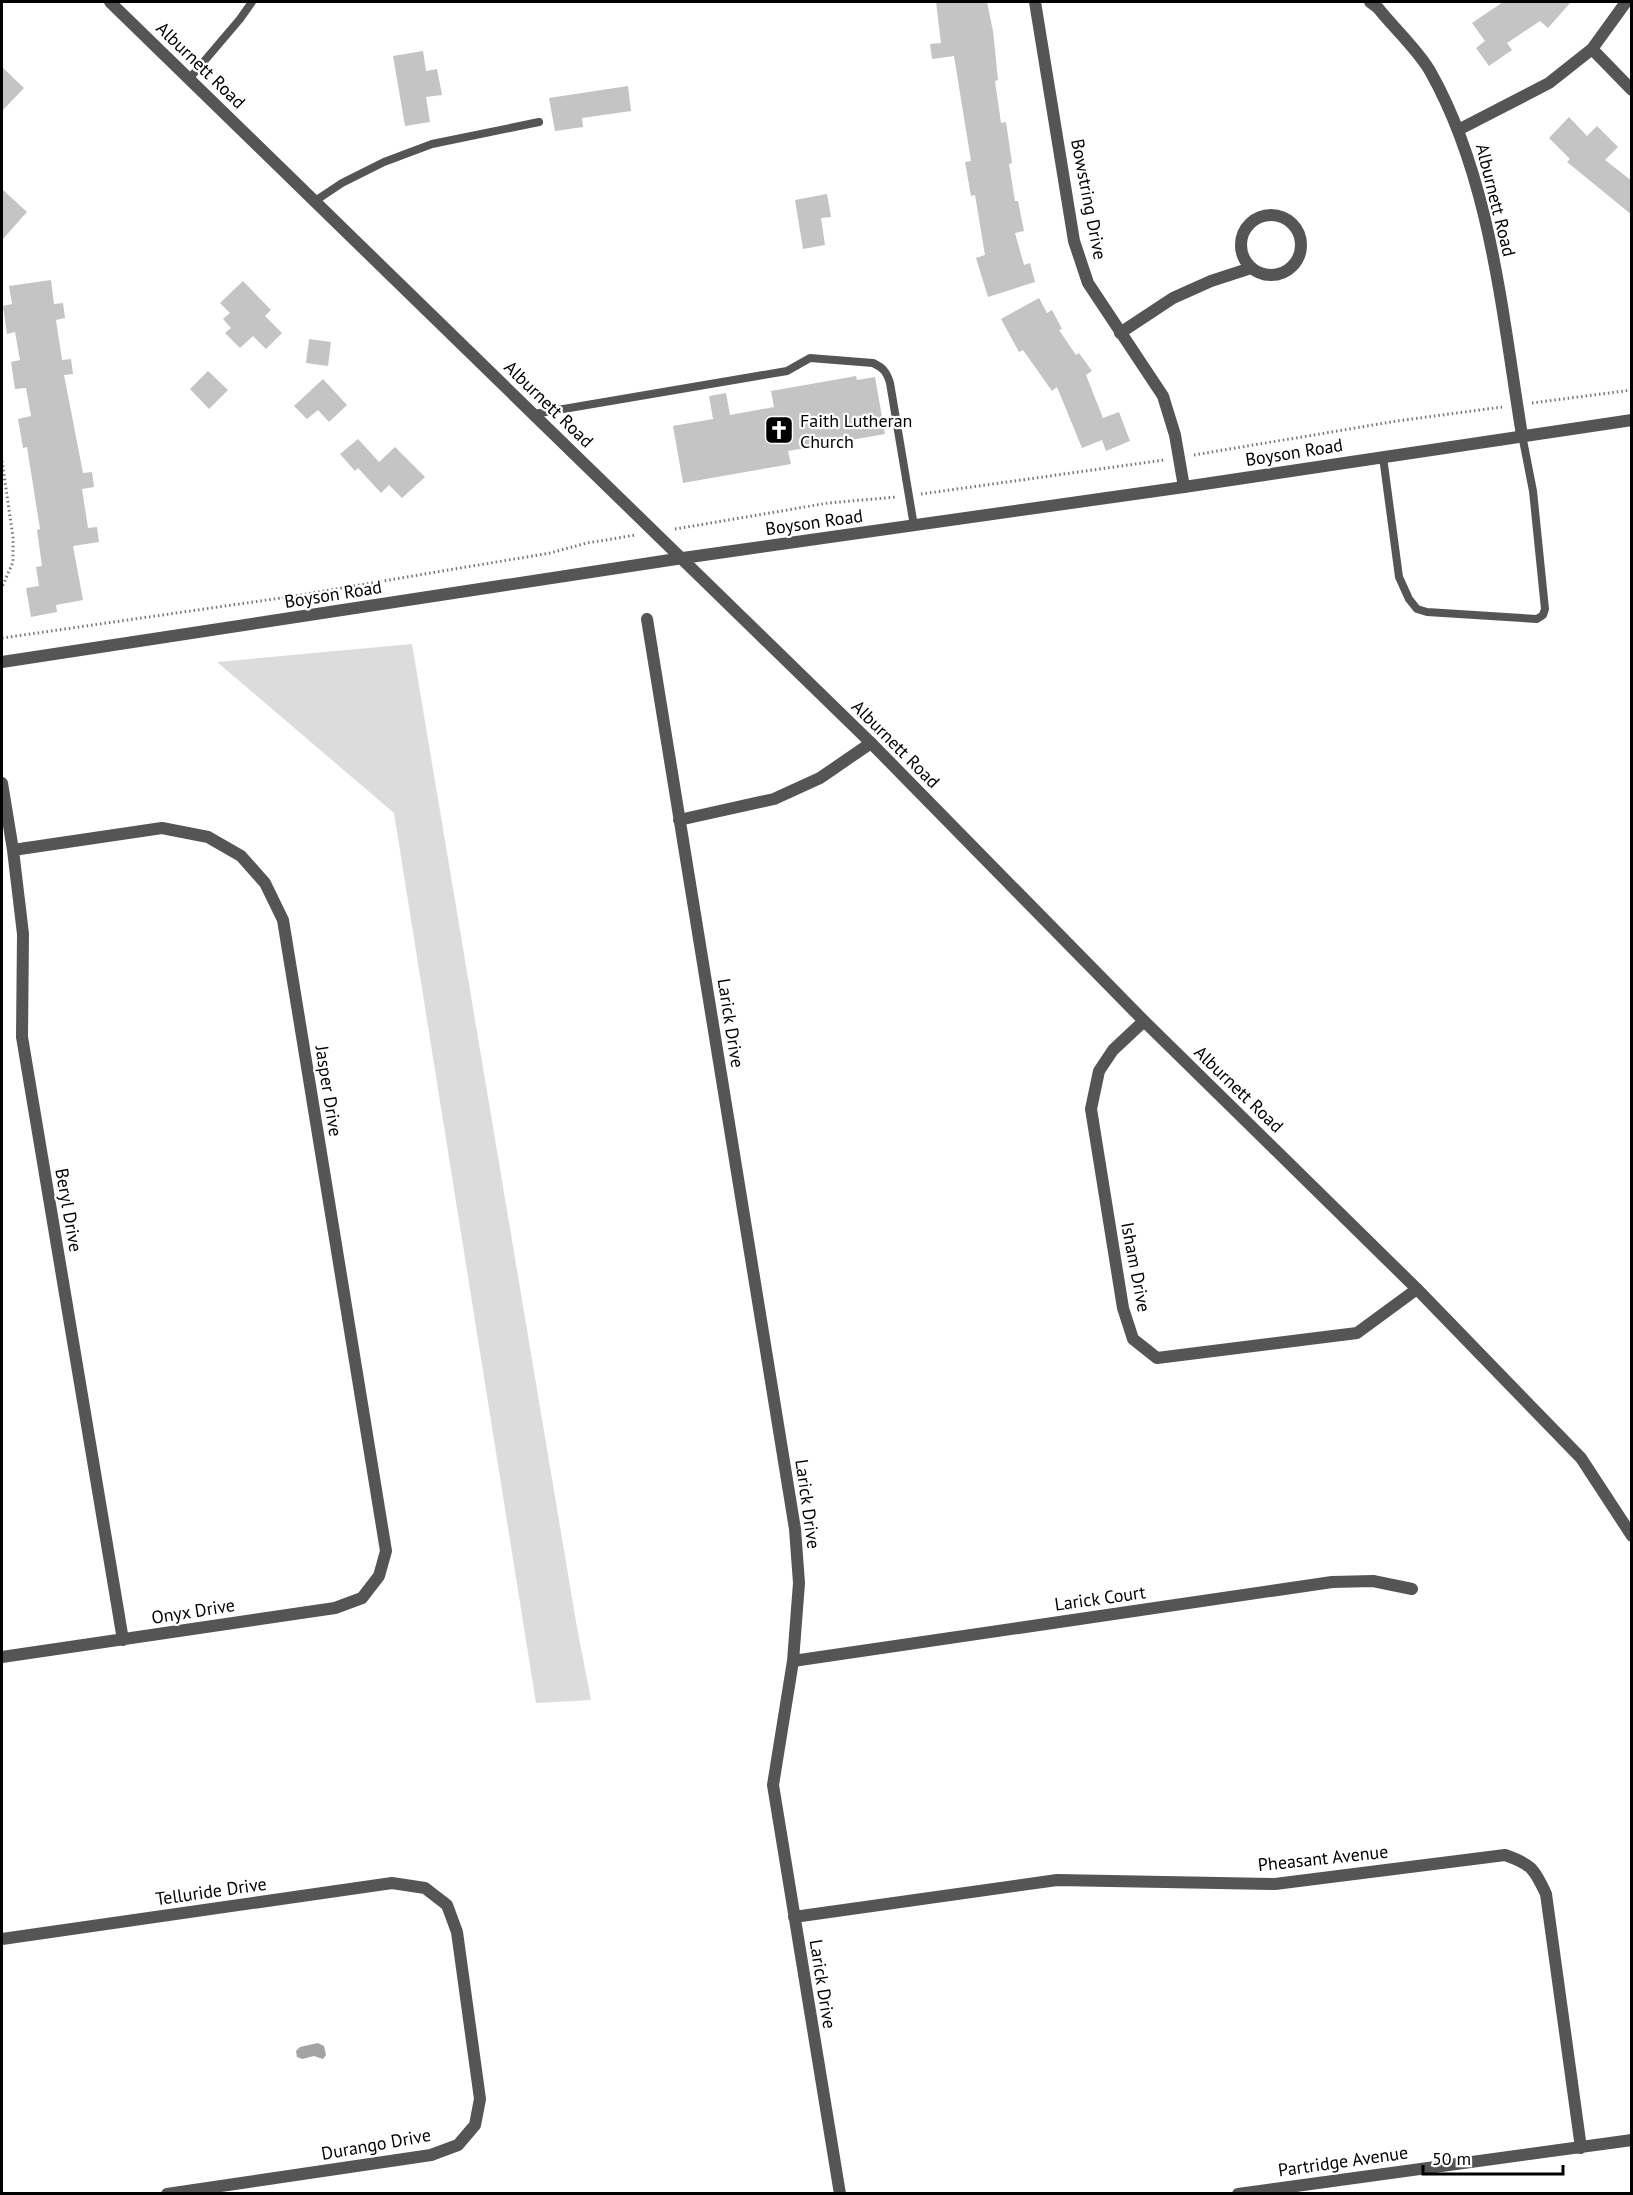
<svg xmlns="http://www.w3.org/2000/svg" width="1633" height="2195" font-family="'PT Sans',sans-serif">
<style>
.green{fill:#dcdcdc}
.water{fill:#a3a3a3}
.building{fill:#c4c4c4}
.lines{fill:none;stroke-linecap:round;stroke-linejoin:round}
.path{stroke:#777;stroke-width:3;stroke-dasharray:1.5 3;stroke-linecap:butt}
.service{stroke:#555;stroke-width:8}
.minor{stroke:#555;stroke-width:12}
.tertiary{stroke:#555;stroke-width:12}
.labels{text-anchor:middle;dominant-baseline:central;stroke-width:4.5;stroke-linejoin:round;paint-order:stroke}
.street-label{font-size:18px;fill:#000;stroke:#fff}
.poi-label{font-size:18px;fill:#000;stroke:#fff;text-anchor:start}
</style>
<rect width="100%" height="100%" fill="#fff"/>
<path class="green" d="M 412,644 L 576,1622 L 591,1700 L 536,1703 L 394,813 L 217,662 Z"/>
<path class="water" d="M 318,2043 L 324,2046 L 326,2055 L 323,2059 L 314,2056 L 302,2059 L 297,2057 L 296,2051 L 300,2047 Z"/>
<path class="building" d="M 936,2 L 987,2 L 993,31 L 998,80 L 995,81 L 1001,123 L 1006,122 L 1012,163 L 1009,164 L 1015,201 L 1018,201 L 1024,231 L 1015,233 L 1024,265 L 1030,263 L 1035,282 L 988,297 L 976,258 L 985,255 L 975,195 L 971,196 L 965,162 L 971,161 L 954,56 L 932,59 L 930,44 L 941,43 Z
M 1503,2 L 1571,2 L 1548,28 L 1540,21 L 1507,43 L 1512,50 L 1489,66 L 1476,48 L 1485,41 L 1472,23 Z
M 423,51 L 426,71 L 437,69 L 442,95 L 426,97 L 430,122 L 405,126 L 393,56 Z
M 2,67 L 24,88 L 2,111 Z
M 628,86 L 631,111 L 582,118 L 583,127 L 555,131 L 549,98 Z
M 1569,117 L 1587,136 L 1597,126 L 1618,147 L 1605,160 L 1632,181 L 1632,215 L 1567,162 L 1570,159 L 1549,138 Z
M 2,189 L 27,212 L 2,240 Z
M 827,194 L 831,217 L 821,218 L 825,245 L 803,249 L 795,200 Z
M 51,280 L 54,304 L 63,303 L 65,318 L 56,320 L 62,360 L 71,359 L 73,374 L 64,375 L 83,473 L 92,472 L 94,487 L 82,489 L 88,528 L 97,527 L 99,542 L 73,546 L 83,600 L 56,605 L 57,612 L 31,617 L 26,588 L 39,586 L 36,567 L 42,566 L 37,530 L 40,529 L 27,447 L 23,448 L 18,419 L 31,416 L 26,388 L 15,389 L 11,362 L 20,360 L 15,332 L 7,334 L 3,306 L 12,304 L 9,286 Z
M 243,281 L 271,310 L 265,316 L 282,333 L 266,349 L 253,336 L 240,348 L 225,333 L 231,328 L 223,319 L 230,313 L 220,303 Z
M 1039,298 L 1047,313 L 1052,310 L 1062,329 L 1059,330 L 1076,355 L 1079,353 L 1092,371 L 1086,375 L 1103,418 L 1119,412 L 1130,441 L 1106,451 L 1102,440 L 1082,448 L 1057,387 L 1052,391 L 1023,350 L 1019,352 L 1001,319 Z
M 309,339 L 331,342 L 328,366 L 306,363 Z
M 208,371 L 228,390 L 209,409 L 190,389 Z
M 856,376 L 857,380 L 875,377 L 885,434 L 788,451 L 791,464 L 683,483 L 673,426 L 713,419 L 709,396 L 726,393 L 730,415 L 774,407 L 771,391 Z
M 323,379 L 347,405 L 329,422 L 318,410 L 307,419 L 294,406 Z
M 358,439 L 379,462 L 395,447 L 425,477 L 402,498 L 389,485 L 381,493 L 358,468 L 355,471 L 340,454 Z"/>
<g class="lines">
<path class="path" d="M 1532,403 L 1632,390
M 1194,455 L 1397,421 L 1502,407
M 2,461 L 13,537 L 13,562 L 2,587
M 921,494 L 1164,460
M 675,529 L 828,503 L 897,497
M 2,638 L 288,597 L 550,553 L 587,543 L 636,535"/>
<path class="service" d="M 189,79 L 240,19 L 252,2
M 315,201 L 342,183 L 384,162 L 432,144 L 539,122
M 534,414 L 787,371 L 810,358 L 873,363 C 884,368 887,373 890,383 L 914,526
M 1383,457 L 1399,577 L 1409,599 L 1417,609 L 1427,612 L 1537,619 L 1543,615 L 1545,609 L 1533,491 L 1522,435"/>
<path class="minor" d="M 1035,2 L 1074,241 L 1088,283 L 1163,396 L 1175,435 L 1184,487
M 1370,2 L 1378,8 C 1393,27 1418,50 1430,71 C 1491,179 1502,314 1522,435
M 1592,49 L 1632,90
M 1458,130 L 1549,83 L 1592,49 L 1626,2
M1241 245a30 30 0 1 1 60 0a30 30 0 1 1-60 0Z
M 1120,333 L 1173,298 L 1211,281 L 1251,268
M 647,619 L 795,1529 L 799,1583 L 793,1661 L 773,1785 L 840,2194
M 2,783 L 13,850 L 23,934 L 22,1037 L 123,1640
M 679,820 L 774,799 L 820,778 L 871,743
M 1144,1021 L 1113,1050 L 1099,1071 L 1091,1109 L 1123,1308 L 1133,1339 L 1157,1358 L 1357,1333 L 1417,1289
M 2,1657 L 335,1608 L 362,1598 L 379,1576 L 386,1551 L 283,920 L 265,883 L 241,856 L 208,837 L 162,828 L 13,850
M 793,1661 L 1332,1582 L 1373,1581 L 1412,1589
M 794,1917 L 1057,1880 L 1275,1884 L 1505,1855 C 1531,1864 1534,1868 1546,1894 L 1581,2148
M 2,1939 L 392,1883 L 425,1888 L 447,1905 L 457,1932 L 480,2099 L 475,2125 L 458,2145 L 431,2155 L 167,2194
M 1238,2194 L 1632,2140"/>
<path class="tertiary" d="M 110,2 L 871,743 L 1144,1021 L 1417,1289 L 1581,1458 L 1632,1536
M 2,662 L 683,558 L 1184,487 L 1632,420"/>
</g>
<defs>
<g id="church-square" transform="scale(1.5)"><rect x="-9" y="-9" width="18" height="18" rx="4" fill="#000" stroke="#fff"/><path d="M-1.2-6h2.4v3.5h3.3v2.4h-3.3V6h-2.4V-.1h-3.3v-2.4h3.3Z" fill="#fff"/></g>
</defs>
<g fill-rule="evenodd">
<use href="#church-square" x="779" y="430"/>
</g>
<g class="labels">
<g class="street-label">
<text transform="translate(201 65) rotate(44)">Alburnett Road</text>
<text transform="translate(1089 199) rotate(79)">Bowstring Drive</text>
<text transform="translate(1496 200) rotate(76)">Alburnett Road</text>
<text transform="translate(549 404) rotate(44)">Alburnett Road</text>
<text transform="translate(1294 452) rotate(-9)">Boyson Road</text>
<text transform="translate(814 522) rotate(-8)">Boyson Road</text>
<text transform="translate(333 594) rotate(-9)">Boyson Road</text>
<text transform="translate(896 744) rotate(45)">Alburnett Road</text>
<text transform="translate(731 1023) rotate(81)">Larick Drive</text>
<text transform="translate(1239 1089) rotate(44)">Alburnett Road</text>
<text transform="translate(329 1091) rotate(81)">Jasper Drive</text>
<text transform="translate(69 1210) rotate(80)">Beryl Drive</text>
<text transform="translate(1136 1267) rotate(79)">Isham Drive</text>
<text transform="translate(808 1504) rotate(82)">Larick Drive</text>
<text transform="translate(1100 1598) rotate(-8)">Larick Court</text>
<text transform="translate(193 1611) rotate(-9)">Onyx Drive</text>
<text transform="translate(1323 1858) rotate(-6)">Pheasant Avenue</text>
<text transform="translate(211 1891) rotate(-8)">Telluride Drive</text>
<text transform="translate(823 1984) rotate(81)">Larick Drive</text>
<text transform="translate(376 2144) rotate(-10)">Durango Drive</text>
<text transform="translate(1343 2161) rotate(-8)">Partridge Avenue</text>
</g>
<g class="poi-label">
<text x="800" y="420">Faith Lutheran<tspan x="800" dy="21">Church</tspan></text>
</g>
</g>
<rect width="1633" height="2195" fill="none" stroke="#000000" stroke-width="6"/>
<path d="M1423 2165v9h140v-9" fill="none" stroke="#000000" stroke-width="3"/>
<text x="1432" y="2165" font-size="18" fill="#000000" stroke="#ffffff" stroke-width="4.5" paint-order="stroke">50 m</text>
</svg>
